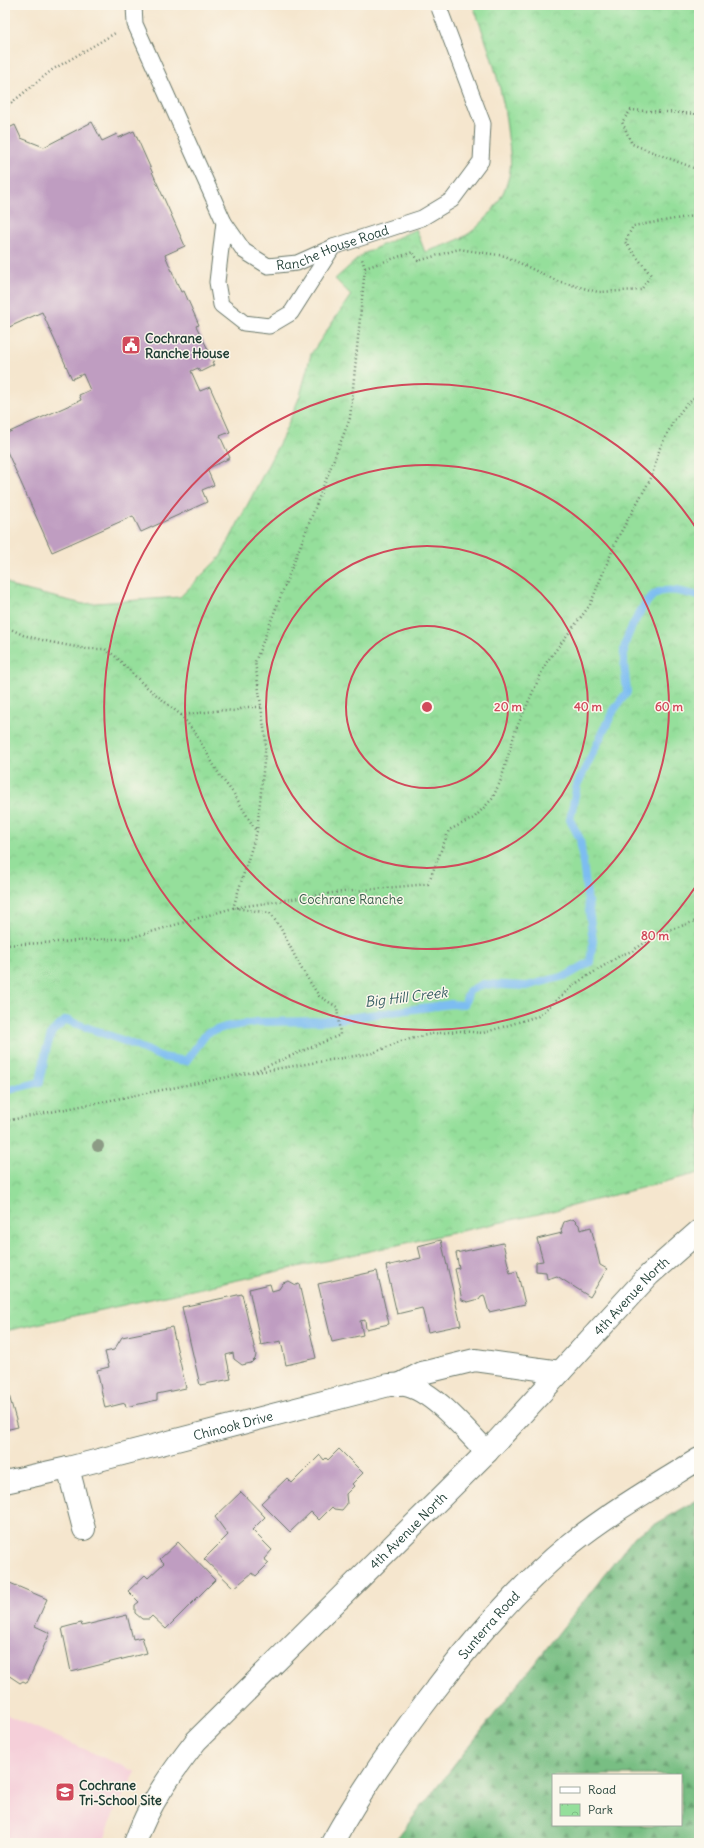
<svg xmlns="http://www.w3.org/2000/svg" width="704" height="1848" font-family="Delius,sans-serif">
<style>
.built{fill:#f5cfd9}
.forest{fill:url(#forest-firs);stroke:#4c7e5c;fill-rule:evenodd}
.park{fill:url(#park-crowns);stroke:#5a8e68}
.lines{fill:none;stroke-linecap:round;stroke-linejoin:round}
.stream{stroke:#7dbdf1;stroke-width:8}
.building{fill:#bf9dc1}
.service-casing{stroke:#6a786a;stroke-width:17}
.minor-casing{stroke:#6a786a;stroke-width:24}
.tertiary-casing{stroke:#6a786a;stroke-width:24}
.path{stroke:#6a786a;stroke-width:2.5;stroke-dasharray:1 3;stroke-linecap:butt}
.service{stroke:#fff;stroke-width:15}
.minor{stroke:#fff;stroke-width:22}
.tertiary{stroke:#fff;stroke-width:22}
.tree{fill:#8c9b85}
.ring{fill:none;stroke:#d1495b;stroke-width:2}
.labels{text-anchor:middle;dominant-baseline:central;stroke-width:3;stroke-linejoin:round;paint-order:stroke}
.street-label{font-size:13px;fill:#1f3d34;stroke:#fbf7ec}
.poi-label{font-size:13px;font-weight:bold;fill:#1f3d34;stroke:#fbf7ec;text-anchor:start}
.park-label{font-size:13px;fill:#375d49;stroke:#fbf7ec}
.water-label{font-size:14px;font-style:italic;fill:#365d63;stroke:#fbf7ec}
.centre{fill:#d1495b;stroke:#fbf7ec;stroke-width:2}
.ring-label{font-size:12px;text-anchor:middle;font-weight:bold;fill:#d1495b;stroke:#fbf7ec;stroke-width:3;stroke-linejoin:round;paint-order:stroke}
</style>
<defs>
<pattern id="forest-firs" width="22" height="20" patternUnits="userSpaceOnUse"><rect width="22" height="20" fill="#78be83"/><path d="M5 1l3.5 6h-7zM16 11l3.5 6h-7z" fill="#629c6c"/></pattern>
<pattern id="park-crowns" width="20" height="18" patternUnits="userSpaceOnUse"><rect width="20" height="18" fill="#95df9b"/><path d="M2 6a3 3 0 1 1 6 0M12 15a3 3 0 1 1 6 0" fill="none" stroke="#80c086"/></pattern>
</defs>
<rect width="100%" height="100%" fill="#fbf7ec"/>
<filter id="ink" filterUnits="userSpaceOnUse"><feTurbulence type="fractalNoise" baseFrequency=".025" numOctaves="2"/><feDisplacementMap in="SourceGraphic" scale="8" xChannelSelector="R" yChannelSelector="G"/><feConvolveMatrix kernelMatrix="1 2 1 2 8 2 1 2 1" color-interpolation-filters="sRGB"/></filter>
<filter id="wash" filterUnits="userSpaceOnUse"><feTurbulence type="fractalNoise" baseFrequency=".012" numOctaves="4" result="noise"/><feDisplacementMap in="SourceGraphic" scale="16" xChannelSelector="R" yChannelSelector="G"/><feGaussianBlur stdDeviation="0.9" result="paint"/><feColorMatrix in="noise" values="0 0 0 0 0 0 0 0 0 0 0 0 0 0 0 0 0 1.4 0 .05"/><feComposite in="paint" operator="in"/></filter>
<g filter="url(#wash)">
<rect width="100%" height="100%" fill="#f5e6ce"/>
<path class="built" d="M 5,1714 L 136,1772 L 114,1812 L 103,1843 L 5,1843 Z"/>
<path class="forest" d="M 699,1499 L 699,1843 L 393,1843 L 635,1536 ZM 553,1775 L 681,1775 L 681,1825 L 553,1825 Z"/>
<path class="park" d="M 473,5 L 699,5 L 699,1173 L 548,1212 L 5,1331 L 5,580 L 13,587 L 83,604 L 180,597 L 221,556 L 283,436 L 300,396 L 311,354 L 351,295 L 335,279 L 363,254 L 416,229 L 425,252 C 442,246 461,241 475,229 C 491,215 504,197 509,176 C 512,164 510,150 508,137 C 504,90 489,49 473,5 Z"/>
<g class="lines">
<path class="stream" d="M 5,1091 L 40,1082 L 46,1050 L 52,1032 L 66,1020 L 127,1042 L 162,1057 L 186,1061 L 207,1033 L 225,1027 L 257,1022 L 326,1021 L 451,1004 L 464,1005 L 469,991 L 483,984 L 527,986 L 568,975 L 590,962 L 593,941 L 580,839 L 570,820 L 577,785 L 614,710 L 627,692 C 626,680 623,662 624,652 C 624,638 646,595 659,592 C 672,588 686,593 699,596"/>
</g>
<g id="blocks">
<path class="building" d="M 92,122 L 102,141 L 117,134 L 118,138 L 134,131 L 185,246 L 165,255 L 181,292 L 184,291 L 199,325 L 196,326 L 214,361 L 212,362 L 214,365 L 200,372 L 198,368 L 191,371 L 200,391 L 210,387 L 230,432 L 220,436 L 230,458 L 207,469 L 214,485 L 202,490 L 207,502 L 141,532 L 133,516 L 52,552 L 5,447 L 5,434 L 81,400 L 79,395 L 90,390 L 83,374 L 72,379 L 42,312 L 5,329 L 5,130 L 15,125 L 21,138 L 44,147 Z
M 573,1219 L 579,1225 L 580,1230 L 591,1227 L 600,1265 L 607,1269 L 590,1297 L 557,1276 L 547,1279 L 546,1272 L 536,1271 L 536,1262 L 543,1261 L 537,1239 L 562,1233 L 561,1230 L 564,1222 Z
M 441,1240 L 461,1325 L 428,1332 L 422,1308 L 397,1314 L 386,1266 L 421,1258 L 418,1246 Z
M 503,1243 L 510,1273 L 517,1271 L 525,1304 L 489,1312 L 484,1295 L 481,1296 L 479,1299 L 468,1302 L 462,1300 L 455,1269 L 459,1268 L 456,1253 Z
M 377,1271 L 389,1324 L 366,1329 L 365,1320 L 360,1321 L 363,1335 L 332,1342 L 318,1284 Z
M 289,1281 L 296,1285 L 299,1284 L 316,1358 L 286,1365 L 281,1341 L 261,1345 L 249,1289 L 270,1284 L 272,1291 L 279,1289 L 283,1283 Z
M 242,1294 L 256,1355 L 255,1359 L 251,1363 L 242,1365 L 234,1359 L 233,1353 L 226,1355 L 231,1379 L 200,1385 L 182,1307 Z
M 172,1327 L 186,1388 L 157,1394 L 157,1400 L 126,1407 L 125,1403 L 105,1408 L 97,1370 L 109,1367 L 105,1352 L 114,1350 L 122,1337 Z
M 5,1381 L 18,1427 L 5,1430 Z
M 339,1449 L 363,1473 L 352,1484 L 354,1486 L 346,1494 L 347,1504 L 342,1510 L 334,1509 L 332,1507 L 319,1520 L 311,1512 L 290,1532 L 261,1503 L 287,1478 L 292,1483 L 320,1455 L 324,1460 L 326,1458 L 328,1460 Z
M 241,1492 L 265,1517 L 252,1530 L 272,1550 L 264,1559 L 269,1563 L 256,1576 L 252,1573 L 234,1588 L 204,1559 L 228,1535 L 215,1517 Z
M 178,1542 L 215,1580 L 166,1629 L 152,1616 L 149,1619 L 142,1619 L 135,1613 L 135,1605 L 139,1602 L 128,1591 L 145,1575 L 148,1578 L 164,1563 L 160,1559 Z
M 10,1583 L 47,1599 L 35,1626 L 50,1633 L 27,1683 L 23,1681 L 20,1683 L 5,1673 L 5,1593 Z
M 127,1615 L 133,1639 L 142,1637 L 147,1653 L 71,1672 L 62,1628 L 81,1623 L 82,1626 Z"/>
</g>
</g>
<g filter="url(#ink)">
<use href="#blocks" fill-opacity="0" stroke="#6a786a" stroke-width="1"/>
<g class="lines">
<g class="service-casing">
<g id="service">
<path id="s1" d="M 134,5 L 135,24 L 224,222 L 244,251 L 268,266 L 297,263 L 333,247 L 422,218 L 452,200 L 481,161 L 483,124 L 438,5"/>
<path d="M 224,222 L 217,282 L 221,305 L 244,323 L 269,326 L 291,313 L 333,247"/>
</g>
</g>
<g class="minor-casing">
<g id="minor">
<path d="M 399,1385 L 422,1373 L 475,1360 L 560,1372"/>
<path d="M 68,1468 L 84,1529"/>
<path id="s2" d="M 5,1482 L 68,1468 L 389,1385 C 394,1385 400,1384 405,1385 C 433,1390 467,1432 487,1452"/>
<path id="s3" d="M 332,1843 C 362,1789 397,1739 435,1690 C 474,1639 518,1587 568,1546 C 609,1513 654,1487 699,1459"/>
</g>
</g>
<g class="tertiary-casing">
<g id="tertiary">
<path id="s4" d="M 135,1843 C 148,1805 172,1772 196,1741 L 487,1452 L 649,1275 L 699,1231"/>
</g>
</g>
<path class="path" d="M 5,108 L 52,70 L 117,32
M 699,114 L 631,110 L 622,122 L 632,144 L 699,170
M 365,268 L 413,252 L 418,261 L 459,249 L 505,256 L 557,281 L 598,292 L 641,290 L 651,275 L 625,242 L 633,226 L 699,215
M 5,626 L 23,635 L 50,642 L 87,649 L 105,649 L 115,656 L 143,684 L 181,715 L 196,734 L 220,776 L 234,794 L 256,831
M 181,715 L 223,710 L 235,711 L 246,707 L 261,707
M 233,908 L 332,893 L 428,884 L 449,830 L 474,818 L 492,799 L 501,780 L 516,729 L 546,663 L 590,605 L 617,539 L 651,478 L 660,448 L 673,422 L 684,407 L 699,394
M 5,945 L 130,938 L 233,908 L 257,831 L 266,742 L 255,662 L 350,418 L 365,268 L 362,259
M 257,1072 L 373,1053 L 401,1041 L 431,1034 L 460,1031 L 483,1033 L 538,1016 L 575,984 L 621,955 L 632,951 L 660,933 L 699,920
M 5,1121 L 253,1072 L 340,1035 L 337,1007 L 319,996 L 301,968 L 280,927 L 270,913 L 235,908"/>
<use href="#service" class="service"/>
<use href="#minor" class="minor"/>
<use href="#tertiary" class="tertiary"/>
</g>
<circle class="tree" cx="98" cy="1146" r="6"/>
</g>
<g class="ring">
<circle cx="427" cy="707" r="81"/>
<circle cx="427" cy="707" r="161"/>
<circle cx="427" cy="707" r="242"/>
<path d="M698 883A323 323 0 1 1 698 531"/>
</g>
<defs>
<g id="civic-square" transform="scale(1)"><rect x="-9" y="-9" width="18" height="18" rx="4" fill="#d1495b" stroke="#fbf7ec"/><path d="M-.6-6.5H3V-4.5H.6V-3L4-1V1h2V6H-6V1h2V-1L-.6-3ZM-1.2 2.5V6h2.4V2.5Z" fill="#fff"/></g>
<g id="school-square" transform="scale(1)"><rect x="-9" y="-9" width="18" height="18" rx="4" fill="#d1495b" stroke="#fbf7ec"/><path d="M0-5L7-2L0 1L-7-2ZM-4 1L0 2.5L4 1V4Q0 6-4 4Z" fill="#fff"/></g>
</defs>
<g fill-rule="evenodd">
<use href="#civic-square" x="131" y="345"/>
<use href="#school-square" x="65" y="1792"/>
</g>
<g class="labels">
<g class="street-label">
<text stroke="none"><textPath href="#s1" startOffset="367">Ranche House Road</textPath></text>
<text stroke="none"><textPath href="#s4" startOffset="742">4th Avenue North</textPath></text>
<text stroke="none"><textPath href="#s2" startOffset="235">Chinook Drive</textPath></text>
<text stroke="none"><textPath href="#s4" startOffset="418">4th Avenue North</textPath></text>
<text stroke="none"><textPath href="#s3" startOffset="269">Sunterra Road</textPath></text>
</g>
<g class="poi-label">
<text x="145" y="338">Cochrane<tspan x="145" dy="15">Ranche House</tspan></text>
<text x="79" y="1785">Cochrane<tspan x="79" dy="15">Tri-School Site</tspan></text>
</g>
<g class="park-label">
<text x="351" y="899">Cochrane Ranche</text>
</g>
<g class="water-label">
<text transform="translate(406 997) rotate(-7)">Big Hill Creek</text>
</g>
</g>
<circle cx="427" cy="707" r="6" class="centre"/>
<g class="ring-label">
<text x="508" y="711">20 m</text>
<text x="588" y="711">40 m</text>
<text x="669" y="711">60 m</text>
<text x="655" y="940">80 m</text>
</g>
<rect width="704" height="1848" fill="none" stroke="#fbf7ec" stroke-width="20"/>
<rect x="552" y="1774" width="130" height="52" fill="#fbf7ec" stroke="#a3ada2"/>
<rect x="560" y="1787" width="20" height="6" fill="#ffffff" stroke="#a3ada2"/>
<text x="588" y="1794" font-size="12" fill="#1f3d34">Road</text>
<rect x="560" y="1804" width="20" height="12" fill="url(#park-crowns)" stroke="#a3ada2"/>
<text x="588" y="1814" font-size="12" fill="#1f3d34">Park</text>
</svg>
